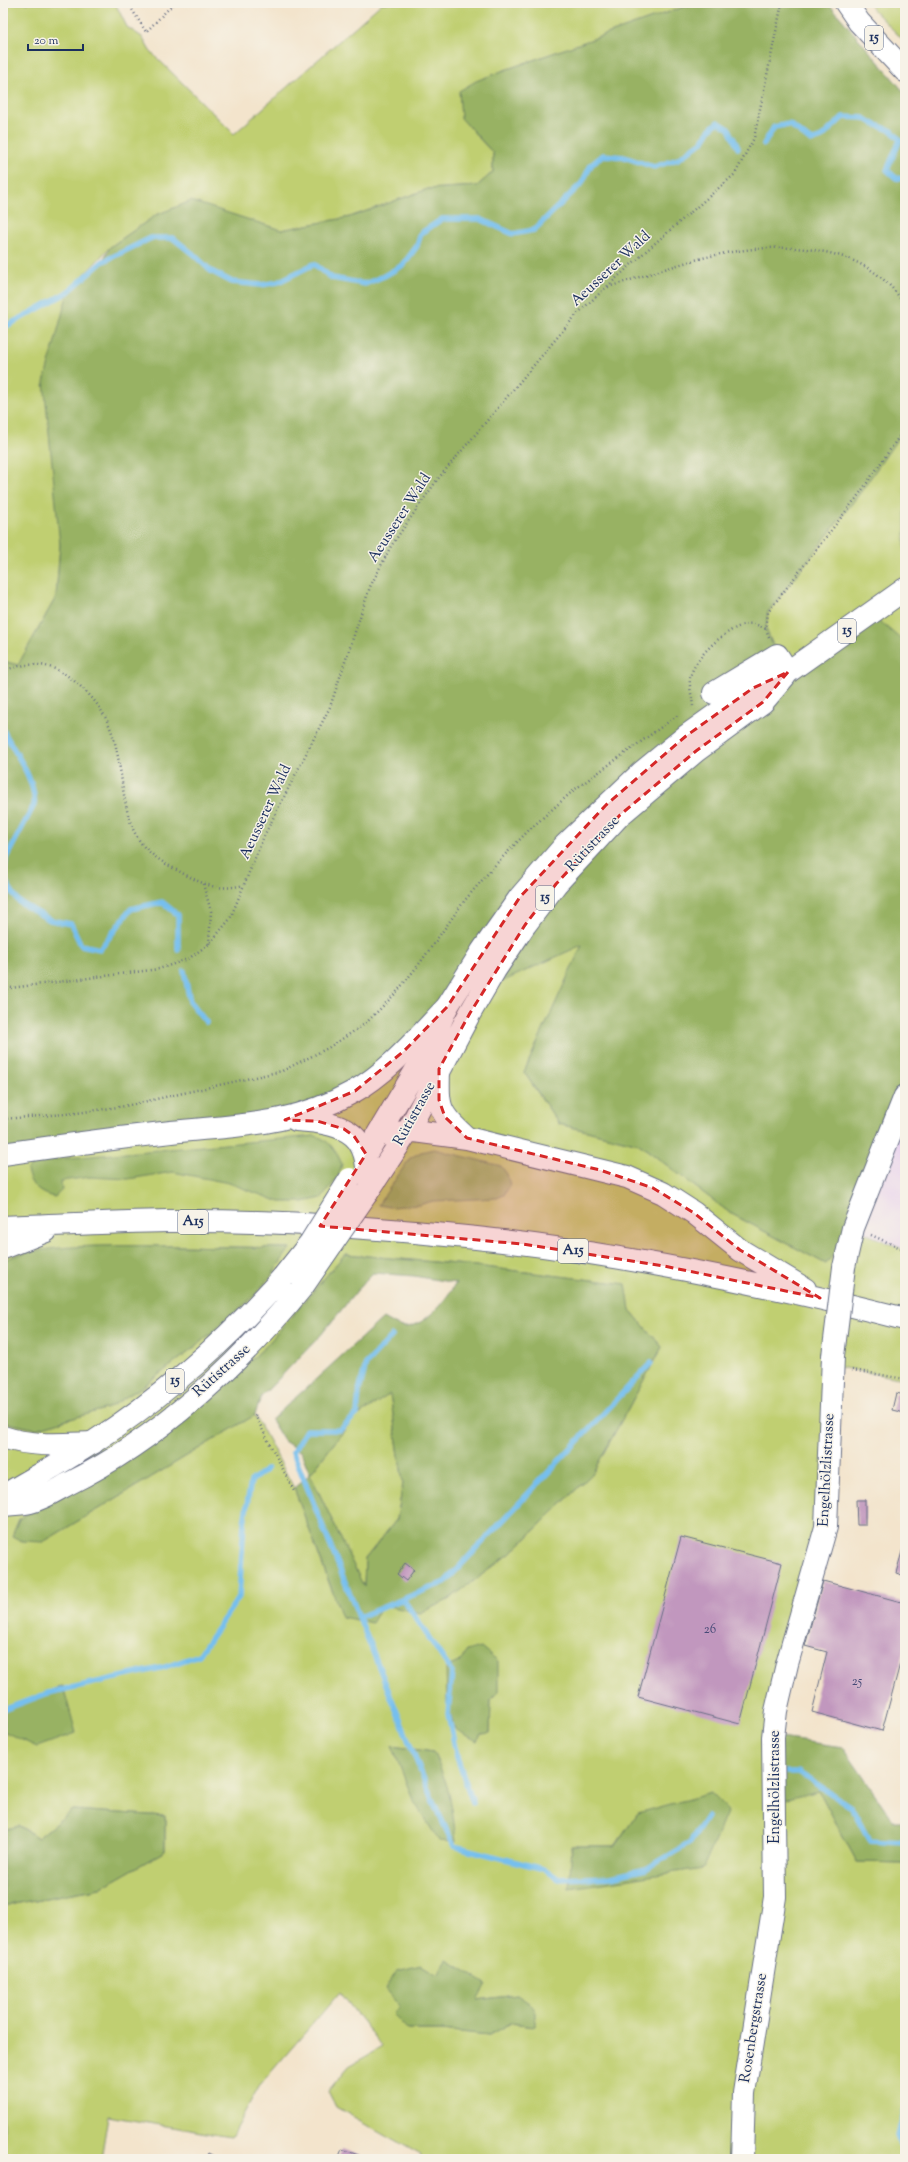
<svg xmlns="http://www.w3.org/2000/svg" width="908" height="2162" font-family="'Sorts Mill Goudy',serif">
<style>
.built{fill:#e8d2ee}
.green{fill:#c0cf71;stroke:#6e7f68;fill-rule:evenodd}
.forest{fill:#98b263;stroke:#5a7060;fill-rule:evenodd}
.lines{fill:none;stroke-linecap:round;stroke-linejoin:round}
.stream{stroke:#76bfee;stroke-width:5.5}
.building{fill:#c197be}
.minor-casing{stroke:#676e84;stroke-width:24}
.major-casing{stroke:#676e84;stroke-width:24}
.highway-casing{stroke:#676e84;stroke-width:24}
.path{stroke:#676e84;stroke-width:2.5;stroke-dasharray:1 3;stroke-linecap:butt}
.minor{stroke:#fff;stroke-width:22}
.major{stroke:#fff;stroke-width:22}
.highway{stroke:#fff;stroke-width:22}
.minor-bridge-casing{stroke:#676e84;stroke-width:24;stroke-linecap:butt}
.major-bridge-casing{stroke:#676e84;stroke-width:24;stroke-linecap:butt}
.minor-bridge{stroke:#fff;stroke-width:22}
.major-bridge{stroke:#fff;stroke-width:22}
.marked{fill:#d62828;fill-opacity:0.2;stroke:#d62828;stroke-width:3;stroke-dasharray:8 5;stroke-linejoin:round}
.labels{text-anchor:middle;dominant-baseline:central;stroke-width:3;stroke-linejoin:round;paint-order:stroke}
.number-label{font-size:13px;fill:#444976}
.shield{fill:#f7f3e8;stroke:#5d6a87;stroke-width:1}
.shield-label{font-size:14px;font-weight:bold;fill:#1b2f5e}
.street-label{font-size:15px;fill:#1b2f5e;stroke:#f7f3e8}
</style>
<rect width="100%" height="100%" fill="#f7f3e8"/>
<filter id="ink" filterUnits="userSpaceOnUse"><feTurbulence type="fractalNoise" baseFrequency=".025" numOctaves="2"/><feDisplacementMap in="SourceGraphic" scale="8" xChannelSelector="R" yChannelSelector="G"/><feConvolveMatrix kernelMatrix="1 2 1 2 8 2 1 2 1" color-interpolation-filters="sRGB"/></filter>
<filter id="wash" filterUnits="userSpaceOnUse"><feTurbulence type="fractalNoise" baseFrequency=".012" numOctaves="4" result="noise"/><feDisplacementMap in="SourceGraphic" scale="16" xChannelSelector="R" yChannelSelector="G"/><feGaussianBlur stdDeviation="0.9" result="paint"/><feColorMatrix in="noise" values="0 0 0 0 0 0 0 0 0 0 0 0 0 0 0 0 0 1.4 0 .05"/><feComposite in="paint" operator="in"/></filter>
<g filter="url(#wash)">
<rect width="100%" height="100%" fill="#f3e4cc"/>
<path class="built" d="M 905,1096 L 905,1250 L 853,1228 Z"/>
<path class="green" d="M 3,3 L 115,3 L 127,27 L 142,37 L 150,51 L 234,134 L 382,3 L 695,3 L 499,72 L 475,134 L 493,153 L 493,172 L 477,186 L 428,189 L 350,217 L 281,230 L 191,202 L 156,215 L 110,247 L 68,292 L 60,545 L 56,597 L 18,665 L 3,661 Z
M 867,3 L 905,3 L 905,42 Z
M 905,428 L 905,654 L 904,642 L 788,672 L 777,655 L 766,629 L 768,612 L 860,493 Z
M 583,944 L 524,1072 L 559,1124 L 639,1144 L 730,1213 L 826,1264 L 853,1228 L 905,1250 L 905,1379 L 832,1366 L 826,1527 L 773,1737 L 819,1791 L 857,1862 L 905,1863 L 905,2159 L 420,2159 L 421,2155 L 336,2107 L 328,2091 L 349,2066 L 382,2047 L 340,1992 L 259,2086 L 231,2137 L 108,2116 L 101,2159 L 3,2159 L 3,1906 L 100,1888 L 165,1851 L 165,1816 L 72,1810 L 38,1838 L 20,1826 L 3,1830 L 3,1731 L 63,1686 L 3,1708 L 3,1422 L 36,1429 L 108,1408 L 145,1385 L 190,1351 L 252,1298 L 290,1248 L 176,1246 L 91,1247 L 3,1261 L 3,1154 L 447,1007 ZM 345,1254 L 467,1265 L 625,1284 L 630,1310 L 662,1347 L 592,1474 L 511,1553 L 448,1600 L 420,1613 L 332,1591 L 294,1488 L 255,1415 L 43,1542 L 221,1389 L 267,1345 ZM 466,1651 L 491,1699 L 490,1733 L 481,1734 L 460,1662 ZM 393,1746 L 433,1752 L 455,1842 L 440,1841 ZM 638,1813 L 703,1868 L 572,1846 L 615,1846 ZM 421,1965 L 477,2000 L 517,1995 L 535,2026 L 510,2023 L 489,2035 L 441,2030 L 408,2030 L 400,2007 Z
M 390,1393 L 403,1483 L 397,1519 L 365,1559 L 364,1588 L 310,1474 L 353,1419 Z"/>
<path class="forest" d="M 695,3 L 828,3 L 905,93 L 905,428 L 860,493 L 768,612 L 766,629 L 777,655 L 788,672 L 871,614 L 904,642 L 905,1096 L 853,1228 L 826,1264 L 730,1213 L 639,1144 L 559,1124 L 524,1072 L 582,945 L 447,1007 L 335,1102 L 3,1154 L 3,661 L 18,665 L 56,597 L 60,545 L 44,382 L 68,292 L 102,262 L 110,247 L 156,215 L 191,201 L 281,230 L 350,217 L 428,189 L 477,186 L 493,172 L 493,153 L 461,118 L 459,91 L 476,81 L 499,72 Z
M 315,1136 C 329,1139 336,1151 342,1164 L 339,1175 L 322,1198 L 303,1202 L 280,1202 L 229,1183 L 173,1172 L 128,1179 L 90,1177 L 61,1181 L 62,1190 L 55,1197 C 39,1194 30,1186 27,1170 L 36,1161 Z
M 434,1149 L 501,1166 L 507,1174 L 510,1185 L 504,1195 L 497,1198 L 433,1201 L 419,1205 L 390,1207 L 378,1205 L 410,1158 L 421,1152 Z
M 176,1246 L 290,1248 L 272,1275 L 252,1298 L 190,1351 L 145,1385 L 108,1408 L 36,1429 L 3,1422 L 3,1261 C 33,1242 138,1246 176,1246 Z
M 345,1254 L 467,1265 L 626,1284 L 630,1310 L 662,1347 L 592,1474 L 511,1553 L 448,1600 L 420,1613 L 383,1605 L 372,1623 L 342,1617 L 294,1488 L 310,1474 L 301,1452 L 284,1441 L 271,1420 L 383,1318 C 390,1322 398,1327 406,1327 C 426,1326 447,1298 456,1283 L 414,1276 L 373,1273 L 365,1281 L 320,1336 L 261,1397 L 255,1415 L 43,1542 L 22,1541 L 12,1536 L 19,1519 L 221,1389 L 267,1345 ZM 390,1394 L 403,1483 L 397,1519 L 365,1559 L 364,1587 L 310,1474 L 353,1419 Z
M 481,1647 L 498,1661 L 498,1692 L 491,1699 L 490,1733 L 481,1734 L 477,1741 L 455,1729 L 447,1703 L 446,1667 L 460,1662 L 466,1651 Z
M 63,1686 L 76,1733 L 37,1747 L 3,1731 L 3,1708 Z
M 773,1737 L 843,1747 L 894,1822 L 905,1822 L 905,1863 L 857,1862 L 819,1791 L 775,1802 Z
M 392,1746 L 433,1752 C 450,1786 452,1804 456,1842 L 439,1841 L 413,1800 Z
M 711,1793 L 728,1810 L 703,1868 L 569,1888 L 572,1846 L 615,1846 L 638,1813 Z
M 72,1810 L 165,1816 L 165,1851 L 100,1888 L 3,1906 L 3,1830 L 19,1826 L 38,1838 Z
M 447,1960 L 486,1984 L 477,2000 L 517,1995 L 535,2007 L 535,2026 L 510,2023 L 489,2035 L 441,2030 L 408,2030 L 393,2015 L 400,2007 L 385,1989 L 397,1971 L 421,1965 L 438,1975 Z"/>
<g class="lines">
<path class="stream" d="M 764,144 L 774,127 L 789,124 L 811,141 L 822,137 L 843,117 L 864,118 L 874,124 L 892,131 L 900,140 L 887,170 L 896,178 L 905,179
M 3,328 L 68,292 L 102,262 L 151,238 L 173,238 L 193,254 L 211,271 L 232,282 L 261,285 L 278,282 L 314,264 L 332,278 L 365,284 L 384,276 L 403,265 L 417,246 L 421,233 L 442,219 L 480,219 L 513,234 L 534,230 L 582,183 L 591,165 L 603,155 L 624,157 L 654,167 L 678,159 L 702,142 L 710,129 L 718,122 L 729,129 L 738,148
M 3,730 C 14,751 37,782 34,805 L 6,858 L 3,878 L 19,902 L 50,920 L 71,924 L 81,945 L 100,949 L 131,909 L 162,902 L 178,915 L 178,949
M 184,971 L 190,1002 L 206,1022
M 392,1336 L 366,1364 L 359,1391 L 357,1414 L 340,1430 L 306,1430 L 293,1452 L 431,1797 L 454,1846 L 544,1869 L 559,1879 L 611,1877 L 646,1869 L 690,1843 L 707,1817
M 403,1599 L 452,1672 L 448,1714 L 457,1757 L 473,1803
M 359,1617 L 445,1582 L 651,1363
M 3,1710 L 48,1693 L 165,1667 L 199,1655 L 239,1597 L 244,1523 L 251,1481 L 267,1469
M 786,1772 L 799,1772 L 851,1807 L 869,1840 L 905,1842
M 905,2159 L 898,2135 L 905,2109"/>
</g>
<g id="blocks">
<path class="building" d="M 896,1393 L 905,1395 L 905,1413 L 892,1410 Z
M 856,1500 L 865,1500 L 865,1525 L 857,1525 Z
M 681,1537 L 782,1563 L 740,1724 L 638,1697 Z
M 905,1541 L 905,1576 L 896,1573 Z
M 405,1563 L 414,1570 L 406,1581 L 397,1574 Z
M 823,1581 L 905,1603 L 905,1645 L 882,1731 L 812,1712 L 827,1652 L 805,1646 Z
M 342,2149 L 369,2159 L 338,2159 Z
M 208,2153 L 220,2159 L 205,2159 Z"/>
</g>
</g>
<g filter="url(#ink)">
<use href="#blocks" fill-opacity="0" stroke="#676e84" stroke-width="1"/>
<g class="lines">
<g class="minor-casing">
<path id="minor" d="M 714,693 L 777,655 L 788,672
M 844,1267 L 853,1228 L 905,1096
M 742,2159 L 744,2093 L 775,1897 L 773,1737 L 776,1711 L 787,1664 L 826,1527 L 833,1356"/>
</g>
<g class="major-casing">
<path id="major" d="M 846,3 L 859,22 L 905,71
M 369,1149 L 428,1050 L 447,1007 L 482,951 L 520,897 L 565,845 L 642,772 L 686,736 L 753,688 L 788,672 L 905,589
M 367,1193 L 408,1131 L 470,1013 L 495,970 L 525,925 L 556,884 L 620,815 L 696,751 L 763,702 L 785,676
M 3,1496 C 33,1478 63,1462 92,1443 C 163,1397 227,1340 283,1277
M 3,1505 C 12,1504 22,1504 30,1502 C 43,1499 57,1490 68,1484 C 158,1440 241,1363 303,1286"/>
</g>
<g class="highway-casing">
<path id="highway" d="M 439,1069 C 438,1108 438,1113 467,1138
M 296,1120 C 350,1123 372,1135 367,1193
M 379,1135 L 414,1131 L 467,1138 L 627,1177 L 663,1193 L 694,1213 L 740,1250 L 805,1289
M 3,1154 C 59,1146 115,1138 171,1132 C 237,1125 293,1126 353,1092 C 389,1072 418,1037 447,1007
M 3,1227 C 58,1225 113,1222 168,1221 C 260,1220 354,1226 446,1235 C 601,1249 755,1281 905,1319
M 3,1248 L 46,1231
M 3,1437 C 32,1447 62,1444 93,1443"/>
</g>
<path class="path" d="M 128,3 L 146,32 L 174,3
M 608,287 C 641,277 674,265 707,257 C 773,241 867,239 905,306
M 769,637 L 766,629 L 768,612 L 860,493 L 905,428
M 3,671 C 29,661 51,662 73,680 C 113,712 116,741 123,789 C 126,807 129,825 139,840 C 149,856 168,865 184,874 C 207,886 218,891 244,885
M 693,706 C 692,697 689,687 690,678 C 694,657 727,627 748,624 C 755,623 760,626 766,629
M 203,884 L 211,911 L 209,944
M 3,989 L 159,969 L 188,959 L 209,944 L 230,919 L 264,836 L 330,707 L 370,587 L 391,546 L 437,480 L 577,314 L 646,251 L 735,174 L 754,138 L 782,3
M 3,1119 L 77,1113 L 125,1106 L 282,1071 L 328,1048 L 365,1024 L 395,994 L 420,963 L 465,900 L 496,864 L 529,830 L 574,790 L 678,715
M 871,1235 L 905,1250
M 852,1370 L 905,1379
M 255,1415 L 295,1493"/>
<use href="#minor" class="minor"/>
<use href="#major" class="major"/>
<use href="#highway" class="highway"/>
<g class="minor-bridge-casing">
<path id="minor-bridge" d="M 833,1356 L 844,1267"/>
</g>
<g class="major-bridge-casing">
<path id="major-bridge" d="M 283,1277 L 310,1243 L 350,1179
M 303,1286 L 367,1193"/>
</g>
<use href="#minor-bridge" class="minor-bridge"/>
<use href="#major-bridge" class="major-bridge"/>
</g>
</g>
<path class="marked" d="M 788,672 L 763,702 L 696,751 L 620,815 L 556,884 L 525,925 L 470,1013 L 439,1069 L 439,1100 L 445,1117 L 467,1138 L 600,1170 L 653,1188 L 694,1213 L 740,1250 L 820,1298 L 664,1266 L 522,1244 L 320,1226 L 366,1154 L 354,1136 L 344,1129 L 317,1121 L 285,1120 L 355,1091 L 404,1051 L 447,1007 L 520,897 L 606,805 L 686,736 L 753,688 Z"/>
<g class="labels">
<g class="number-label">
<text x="710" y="1630">26</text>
<text x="857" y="1682">25</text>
</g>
<g class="shield">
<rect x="865" y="26" width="18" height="24" rx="3"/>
<rect x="838" y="619" width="18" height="24" rx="3"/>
<rect x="536" y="886" width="18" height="24" rx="3"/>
<rect x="178" y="1210" width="30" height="24" rx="3"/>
<rect x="558" y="1239" width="30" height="24" rx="3"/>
<rect x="166" y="1369" width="18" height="24" rx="3"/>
</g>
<g class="shield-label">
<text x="874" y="38">15</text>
<text x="847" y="631">15</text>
<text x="545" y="898">15</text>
<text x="193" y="1222">A15</text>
<text x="573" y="1251">A15</text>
<text x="175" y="1381">15</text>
</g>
<g class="street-label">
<text transform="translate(611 269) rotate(-43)">Aeusserer Wald</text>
<text transform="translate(400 518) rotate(-57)">Aeusserer Wald</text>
<text transform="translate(266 812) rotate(-65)">Aeusserer Wald</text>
<text transform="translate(593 844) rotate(-47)">Rütistrasse</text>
<text transform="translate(415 1114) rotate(-61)">Rütistrasse</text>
<text transform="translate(222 1371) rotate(-42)">Rütistrasse</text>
<text transform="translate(827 1470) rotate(-87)">Engelhölzlistrasse</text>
<text transform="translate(775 1787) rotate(-90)">Engelhölzlistrasse</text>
<text transform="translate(754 2028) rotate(-81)">Rosenbergstrasse</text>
</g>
</g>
<rect width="908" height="2162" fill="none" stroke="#f7f3e8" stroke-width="16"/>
<path d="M28 44v6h55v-6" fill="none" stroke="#1b2f5e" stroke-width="2"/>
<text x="34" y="44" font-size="12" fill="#1b2f5e" stroke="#f7f3e8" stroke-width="3" paint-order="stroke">20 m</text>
</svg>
